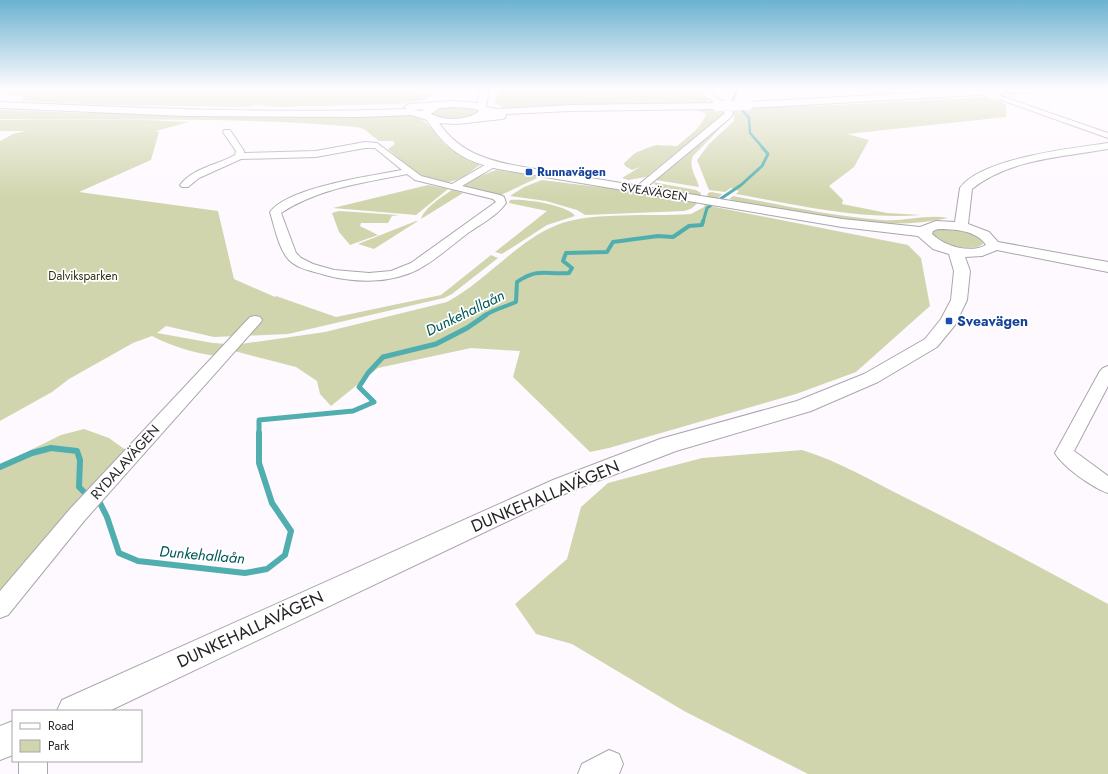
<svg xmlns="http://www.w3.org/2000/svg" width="1108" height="774" font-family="Jost,sans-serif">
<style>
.green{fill:#d1d5ad}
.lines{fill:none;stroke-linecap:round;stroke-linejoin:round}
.stream-far4{stroke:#50aeaf;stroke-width:2.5}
.stream-far3{stroke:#50aeaf;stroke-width:3}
.stream-far2{stroke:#50aeaf;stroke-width:4}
.stream-far1{stroke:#50aeaf;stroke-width:5}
.stream{stroke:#50aeaf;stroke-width:6}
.minor-casing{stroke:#aba6ad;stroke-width:2}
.tertiary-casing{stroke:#aba6ad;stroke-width:2}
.minor{fill:#fff;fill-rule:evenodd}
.tertiary{fill:#fff;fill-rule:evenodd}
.minor-bridge-casing{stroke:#aba6ad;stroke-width:8;stroke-linecap:butt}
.tertiary-bridge-casing{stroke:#aba6ad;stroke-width:10;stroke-linecap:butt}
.minor-bridge{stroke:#fff;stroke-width:8}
.tertiary-bridge{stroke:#fff;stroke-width:10}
.transit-dot{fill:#1a4fb4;stroke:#fff;stroke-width:1.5}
.labels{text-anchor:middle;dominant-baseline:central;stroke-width:3.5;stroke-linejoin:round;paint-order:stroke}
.far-transit-label{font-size:12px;font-weight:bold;fill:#164399;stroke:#fff;text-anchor:start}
.far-street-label{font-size:12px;fill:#262426;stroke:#fff}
.far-park-label{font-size:12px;fill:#2c2e10;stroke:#fff}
.transit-label{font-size:14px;font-weight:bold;fill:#164399;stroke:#fff;text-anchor:start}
.street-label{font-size:14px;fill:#262426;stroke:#fff}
.water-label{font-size:15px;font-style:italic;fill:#005758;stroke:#fff}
.near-street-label{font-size:17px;fill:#262426;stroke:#fff}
</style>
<rect width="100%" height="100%" fill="#fef9ff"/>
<path class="green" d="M 30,89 L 370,89 L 431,94 L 431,97 L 420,101 L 399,104 L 279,107 L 254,105 L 249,107 L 110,105 L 22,101 L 24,97 L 1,94 C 9,89 21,93 30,89 Z
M 499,89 L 691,89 L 711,98 L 703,104 L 505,109 L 495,103 Z
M 986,97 L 1001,101 L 1006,106 L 1006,117 L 847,134 L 869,140 L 854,167 L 829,186 L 843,200 L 842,204 L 887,213 L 921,215 C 859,220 798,205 736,194 L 739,191 L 731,188 L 725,192 L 709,190 L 697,160 L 709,144 L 734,121 L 733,108 L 836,105 Z
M 471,106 L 479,112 C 467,120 443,123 431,114 L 442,107 Z
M 718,109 L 724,112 L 722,115 L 646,177 L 628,180 L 622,178 L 640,167 L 632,170 L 625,166 L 624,163 L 635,153 L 647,148 L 656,145 L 677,146 L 696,130 L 703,121 L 706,114 L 697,110 Z
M 0,110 L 84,113 L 408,114 C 434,121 432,135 450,149 C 458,155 474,158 480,165 C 471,171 462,179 453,181 C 428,188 405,163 388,149 L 395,144 L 393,141 L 379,141 L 364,129 L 357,127 C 239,116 119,121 0,119 Z
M 730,118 L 693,156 C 688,168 697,177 699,187 L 656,180 Z
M 0,120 L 144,120 L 189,122 L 156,131 L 159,132 L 151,160 L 79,192 L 218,211 L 234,279 L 275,297 L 276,296 L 336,317 L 441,295 L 491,255 L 498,258 L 452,294 L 444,298 L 288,334 L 214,337 L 166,326 L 157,333 L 213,343 L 227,344 L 217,356 C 194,353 173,347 152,336 L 133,343 L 69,379 L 52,392 L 0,421 L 0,141 L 13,134 L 26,131 L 0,131 Z
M 496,170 L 533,175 L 537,178 L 501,195 L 465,187 L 465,184 L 480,176 Z
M 542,180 L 647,193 L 685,194 L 660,188 L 652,182 L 696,190 L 701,193 C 698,203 695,209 684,211 L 585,215 L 577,210 L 546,201 L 510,196 L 524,187 Z
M 428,185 L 448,189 L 416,215 L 333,208 Z
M 452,190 L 463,193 L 421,219 C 425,207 442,197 452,190 Z
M 711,192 L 722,194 L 710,206 L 908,245 L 921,258 L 930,306 L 856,372 L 796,394 L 609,448 L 590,452 L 513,377 L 520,351 L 471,348 L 378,368 L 331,406 L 320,394 L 317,381 L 296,367 L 234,351 L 241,344 L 325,332 L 447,302 C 485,282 518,240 557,225 C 591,211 653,217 691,214 L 704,207 L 708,193 Z
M 733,196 C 782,205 832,216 881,220 C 904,222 927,214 948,218 C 882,233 811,214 745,204 L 729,199 Z
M 510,200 C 522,198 569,205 575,216 L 547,225 L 502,254 L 495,252 L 547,211 L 509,203 Z
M 339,211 L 399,215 L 392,216 L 388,223 L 361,223 L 360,226 L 378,235 L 350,245 L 339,232 L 332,213 Z
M 416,221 L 418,221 L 374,249 L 358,244 Z
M 944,227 L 969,232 L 981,238 L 983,244 C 972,253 937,246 932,233 L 933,230 Z
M 84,429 L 109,438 L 127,451 L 0,598 L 0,465 L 61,435 Z
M 802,450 C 838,461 870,480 904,497 C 973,531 1040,567 1108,604 L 1108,774 L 808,774 L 684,711 L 572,644 L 536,634 L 515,604 L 567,559 L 581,507 L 608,483 L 702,458 Z"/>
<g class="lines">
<path class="stream-far4" d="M 737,89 L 733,100 L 749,118 L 750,133 L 763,148"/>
<path class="stream-far3" d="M 703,222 L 707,208 L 741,185 L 762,166 L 768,154 L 762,147"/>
<path class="stream-far2" d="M 484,316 C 494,309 505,307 516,302 L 517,282 C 539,267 545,275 569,273 L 572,268 L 563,261 L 566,253 L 607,252 L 613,242 L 658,236 L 673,237 L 689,226 L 702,225 L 703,221"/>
<path class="stream-far1" d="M 259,434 L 259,420 L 353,411 L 374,402 L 359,387 L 368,373 L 383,357 L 436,344 L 467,328 L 486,315"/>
<path class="stream" d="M 0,467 L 32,453 L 51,448 L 77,451 L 80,460 L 79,487 L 84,492
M 99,501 L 107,517 L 119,553 L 138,561 L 245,573 L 267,569 L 285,555 L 291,531 L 272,503 L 259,463 L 259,433"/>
<g class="minor-casing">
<path id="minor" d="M 693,89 C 709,89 723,100 733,113 L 730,118 L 642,191 L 636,191 L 634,189 L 636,187 L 725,113 L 711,100 Z
M 995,94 L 1108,133 L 1108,138 L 993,97 L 993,95 Z
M 224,130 L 230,130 L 244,151 L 244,153 L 316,151 L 365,142 L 377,143 L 421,176 L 452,184 L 490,162 L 496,162 L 496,166 L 462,186 L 500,195 L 504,197 L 506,203 C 497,216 481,224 468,233 C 452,245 437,259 419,269 C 390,284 355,283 325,275 C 312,271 298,269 289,260 C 279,250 274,225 270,212 C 289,187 371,176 402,170 L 375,148 L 365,148 L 316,157 L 241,159 L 199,178 L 188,187 L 182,187 L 180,185 C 193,168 217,165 235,155 L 236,151 L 223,132 ZM 407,174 L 415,180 L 493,199 L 496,202 L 411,263 L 391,271 L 369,273 L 334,270 L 313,264 L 301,258 L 296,253 L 281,213 C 319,188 363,183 407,174 Z
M 255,316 L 260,317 L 262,320 L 260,323 L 84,521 L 8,615 L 0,618 L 0,591 L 70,509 L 250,317 Z
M 1108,366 L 1108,386 L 1074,451 L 1108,476 L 1108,493 C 1093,488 1063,467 1055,453 L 1100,371 L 1103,368 Z
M 609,750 L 619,754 L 623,764 L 619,774 L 578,774 L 582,764 Z
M 19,761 L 47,761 L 47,774 L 19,774 Z"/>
</g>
<g class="tertiary-casing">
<path id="tertiary" d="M 481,89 L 489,89 L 486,107 L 498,109 L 570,105 L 717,103 L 722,106 L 717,109 L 570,111 L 506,114 L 505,118 L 502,119 L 457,124 L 439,123 C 461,155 493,162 529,168 L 842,219 L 920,227 L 936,221 L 955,222 L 960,188 C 981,158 1073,148 1108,143 L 1108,149 C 1063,157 1009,159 972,189 L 968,224 L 989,232 L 998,242 L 1108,262 L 1108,272 L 997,250 L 982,256 L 965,257 L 970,271 L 967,300 L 955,325 L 937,347 L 878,382 L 811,411 L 676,451 L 569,492 L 109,711 L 57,711 L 62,700 L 553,480 L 660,439 L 797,401 L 864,374 L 925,339 L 941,319 L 951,300 L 954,271 L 949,254 L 933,249 L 918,236 L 842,227 L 498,169 C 464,161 446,150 427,120 L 411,115 L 359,117 L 186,116 L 0,108 L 0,102 C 136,108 271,114 407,109 L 404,107 L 409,104 L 454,101 L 477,103 ZM 454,107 L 476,109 L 479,111 C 468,121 444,121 431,114 L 440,108 ZM 424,109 L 422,111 L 413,110 ZM 938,229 C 953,229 977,230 986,245 C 970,254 944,246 932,234 L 933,231 Z
M 987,89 L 1037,89 L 1033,92 L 748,108 L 743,105 L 748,102 Z
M 13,721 L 13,755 L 0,760 L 0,726 Z"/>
</g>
<use href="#minor" class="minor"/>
<use href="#tertiary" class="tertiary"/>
<g class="minor-bridge-casing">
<path id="minor-bridge" d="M 977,89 L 995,96"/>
</g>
<g class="tertiary-bridge-casing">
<path id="tertiary-bridge" d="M 717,106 L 748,105"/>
</g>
<use href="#minor-bridge" class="minor-bridge"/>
<use href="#tertiary-bridge" class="tertiary-bridge"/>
</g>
<linearGradient id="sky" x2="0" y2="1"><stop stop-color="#6bb2d1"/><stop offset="0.45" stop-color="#fffcff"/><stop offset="1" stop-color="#fffcff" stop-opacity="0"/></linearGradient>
<rect width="1108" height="197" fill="url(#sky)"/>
<g class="transit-dot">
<rect x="525" y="168" width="8" height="8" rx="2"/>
<rect x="945" y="317" width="8" height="8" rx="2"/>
</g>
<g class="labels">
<g class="far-transit-label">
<text x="537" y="172">Runnavägen</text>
</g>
<g class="far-street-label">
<text transform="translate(654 192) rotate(9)">SVEAVÄGEN</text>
</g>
<g class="far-park-label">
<text x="83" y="276">Dalviksparken</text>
</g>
<g class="transit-label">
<text x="957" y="321">Sveavägen</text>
</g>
<g class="street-label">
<text transform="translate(125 462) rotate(-48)">RYDALAVÄGEN</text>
</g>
<g class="water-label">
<text transform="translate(465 313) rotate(-26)">Dunkehallaån</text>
<text transform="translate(202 555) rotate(5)">Dunkehallaån</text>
</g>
<g class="near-street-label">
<text transform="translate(545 496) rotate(-23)">DUNKEHALLAVÄGEN</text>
<text transform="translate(250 629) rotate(-25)">DUNKEHALLAVÄGEN</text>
</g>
</g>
<rect x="12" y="710" width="130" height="52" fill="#ffffff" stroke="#a8a7a8"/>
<rect x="20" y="723" width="20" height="6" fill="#ffffff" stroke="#a8a7a8"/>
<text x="48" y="730" font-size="12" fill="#262426">Road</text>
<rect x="20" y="740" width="20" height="12" fill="#d1d5ad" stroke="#a8a7a8"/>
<text x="48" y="750" font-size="12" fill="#262426">Park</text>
</svg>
